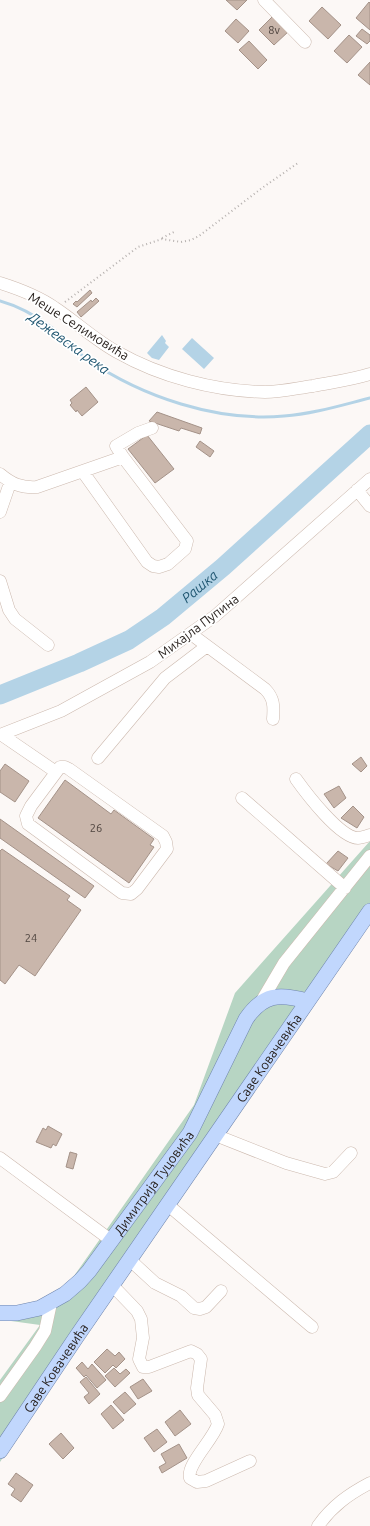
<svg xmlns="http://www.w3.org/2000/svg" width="370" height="1526" font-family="Ubuntu,sans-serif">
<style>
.green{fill:#b7d5c3}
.water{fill:#b4d3e6}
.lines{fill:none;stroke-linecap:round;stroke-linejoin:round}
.stream{stroke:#b4d3e6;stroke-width:3}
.river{stroke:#b4d3e6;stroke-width:19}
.building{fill:#c9b6ab;stroke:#a49288}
.minor-casing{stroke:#ccb9ae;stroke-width:13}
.major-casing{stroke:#6f85ac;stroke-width:16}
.path{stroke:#b6b1af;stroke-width:2;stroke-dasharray:1 3;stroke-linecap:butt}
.minor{stroke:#fff;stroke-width:12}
.major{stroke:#c1d7fd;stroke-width:15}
.labels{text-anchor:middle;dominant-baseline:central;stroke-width:3.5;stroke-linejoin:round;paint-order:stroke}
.number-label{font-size:11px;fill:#4d433e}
.street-label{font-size:13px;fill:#241d19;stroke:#fff}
.water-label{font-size:14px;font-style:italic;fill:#1f5671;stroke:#fff}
</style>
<rect width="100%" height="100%" fill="#fcf8f6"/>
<path class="green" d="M 370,841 L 370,920 L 112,1292 L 0,1462 L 0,1380 L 40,1325 L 11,1321 L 18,1306 L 41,1302 L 56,1293 L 74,1276 L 194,1105 L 235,993 Z"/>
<path class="water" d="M 162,335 L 166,341 L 165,343 L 169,347 L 159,360 L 152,358 L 147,353 Z
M 192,338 L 214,358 L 204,369 L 182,349 Z"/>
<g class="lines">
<path class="stream" d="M 0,301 C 18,306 36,316 51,327 C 63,337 74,350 87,359 C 142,397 217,422 284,416 C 313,414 342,405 370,398"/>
<path class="river" id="s1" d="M 0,695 L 79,663 L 129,640 L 163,617 L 223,567 L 370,434"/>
</g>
<path class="building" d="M 226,0 L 247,0 L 237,10 Z
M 369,2 L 370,3 L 370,30 L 356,18 Z
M 322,7 L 341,25 L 328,39 L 309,21 Z
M 274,15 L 289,31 L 274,45 L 259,30 Z
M 236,19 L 249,31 L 238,43 L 225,31 Z
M 362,29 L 370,35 L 370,41 L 367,44 L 356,36 Z
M 349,35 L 362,47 L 347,63 L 334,51 Z
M 249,41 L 267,60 L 258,69 L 239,50 Z
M 370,62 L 370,85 L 358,75 Z
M 90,290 L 92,293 L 77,307 L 73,304 L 76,301 L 77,302 Z
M 96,298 L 99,301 L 81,317 L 77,312 L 91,300 L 92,302 Z
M 86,387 L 98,402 L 82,416 L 77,410 L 76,412 L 70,405 L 72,403 L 70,400 Z
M 157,412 L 202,428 L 200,434 L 181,428 L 179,431 L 149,421 Z
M 147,435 L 174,469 L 155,483 L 128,449 Z
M 200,441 L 214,451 L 210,457 L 196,447 Z
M 361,757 L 367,766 L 361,772 L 352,764 Z
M 5,764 L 29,781 L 15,802 L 0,792 L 0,771 Z
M 65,780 L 111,814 L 114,810 L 154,839 L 150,845 L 154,847 L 129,883 L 38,818 Z
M 339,786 L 346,798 L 334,808 L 324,794 Z
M 353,806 L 364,817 L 357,828 L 341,818 Z
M 0,819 L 94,886 L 85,898 L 0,838 Z
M 2,849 L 70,896 L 67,900 L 81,910 L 35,976 L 19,965 L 5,984 L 0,980 L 0,851 Z
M 338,851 L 348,858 L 338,871 L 326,864 Z
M 48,1126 L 62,1134 L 56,1146 L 53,1144 L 51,1148 L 36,1142 L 43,1128 L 46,1130 Z
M 70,1152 L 77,1154 L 73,1169 L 66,1167 Z
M 107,1349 L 115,1356 L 119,1352 L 125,1359 L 116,1368 L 113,1365 L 105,1373 L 94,1362 Z
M 82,1362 L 88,1369 L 92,1364 L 106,1380 L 97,1388 L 86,1375 L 84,1377 L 76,1368 Z
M 114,1368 L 120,1374 L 126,1369 L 130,1373 L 115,1387 L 105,1376 Z
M 86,1377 L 100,1394 L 89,1404 L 84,1397 L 89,1393 L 80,1382 Z
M 143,1379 L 152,1391 L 138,1399 L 130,1387 Z
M 125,1392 L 136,1404 L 124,1414 L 113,1402 Z
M 111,1405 L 124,1420 L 113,1429 L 101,1414 Z
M 180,1410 L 191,1424 L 175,1436 L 165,1422 Z
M 157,1429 L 167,1442 L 154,1452 L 144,1438 Z
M 61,1433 L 74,1448 L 63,1459 L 49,1444 Z
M 179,1444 L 187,1458 L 162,1473 L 159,1467 L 166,1463 L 161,1454 Z
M 16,1473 L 33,1485 L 21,1502 L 11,1495 L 15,1489 L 8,1484 Z"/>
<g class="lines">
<g class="minor-casing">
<path id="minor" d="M 264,0 L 305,42
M 0,283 C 19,289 38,296 55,308 C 76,322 95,340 117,352 C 161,377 215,391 265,392 C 281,392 298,388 313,386 C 333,382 351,380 370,374
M 123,457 L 116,446 L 138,433 L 152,428
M 0,474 C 12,484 21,488 37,487 L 123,457 L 187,541 L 185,549 L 168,564 L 159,567 L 153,566 L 147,562 L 83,472
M 357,490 L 370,506
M 0,512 L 10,483
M 0,581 L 9,610 L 15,619 L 48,645
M 191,634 L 265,689 C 274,698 274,706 273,719
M 0,735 L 61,711 L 150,662 L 215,616 L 370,479
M 2,735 L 56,772
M 98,758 L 165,678 L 207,646
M 60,767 L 65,767 L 69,769 L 163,836 L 166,842 L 167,849 L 137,889 L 131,894 L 122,893 L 28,824 L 26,816 L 31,806 Z
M 296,779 C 306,793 340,838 358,838 C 361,838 367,836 370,835
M 242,798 L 345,888
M 261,1002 L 284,963 L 370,856
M 215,1135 L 286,1163 L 325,1174 L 333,1172 L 351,1153
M 0,1158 L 112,1241
M 168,1205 L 312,1327
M 130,1260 L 155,1283 L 181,1296 L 194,1308 L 200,1309 L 206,1307 L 221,1291
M 113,1286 L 137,1311 L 141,1319 L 143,1338 L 139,1359 L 143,1367 L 149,1367 L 191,1351 L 197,1354 L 201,1359 L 197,1388 L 198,1395 L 215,1415 L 218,1424 C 213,1440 186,1465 190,1478 L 197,1482 L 206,1481 L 250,1461
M 0,1396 L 35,1347 L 45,1331 L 51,1303
M 318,1526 C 332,1506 349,1494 370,1483"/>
</g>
<g class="major-casing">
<g id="major">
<path id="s2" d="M 0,1313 L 17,1313 L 40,1308 L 65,1294 L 80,1281 L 89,1271 L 190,1133 L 246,1019 C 263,994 279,993 307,1001"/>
<path id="s3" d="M 0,1451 L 77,1336 L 370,911"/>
</g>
</g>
<path class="path" d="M 162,238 L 174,232
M 65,302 L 138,247 L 162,239 L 181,242 L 191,240 L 199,236 L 262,188 L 298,163"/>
<use href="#minor" class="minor"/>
<use href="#major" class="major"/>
</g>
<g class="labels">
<g class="number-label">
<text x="274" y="30">8v</text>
<text x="96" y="828">26</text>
<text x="31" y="938">24</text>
</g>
<g class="street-label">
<text transform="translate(79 326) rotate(32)">Меше Селимовића</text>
<text transform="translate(198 626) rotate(-37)">Михајла Пупина</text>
<text stroke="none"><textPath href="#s3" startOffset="476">Саве Ковачевића</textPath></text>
<text stroke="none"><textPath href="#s2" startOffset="212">Димитрија Туцовића</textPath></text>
<text stroke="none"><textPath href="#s3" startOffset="100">Саве Ковачевића</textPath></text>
</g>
<g class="water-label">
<text transform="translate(69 343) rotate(36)">Дежевска река</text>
<text stroke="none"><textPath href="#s1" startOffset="229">Рашка</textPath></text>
</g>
</g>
</svg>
